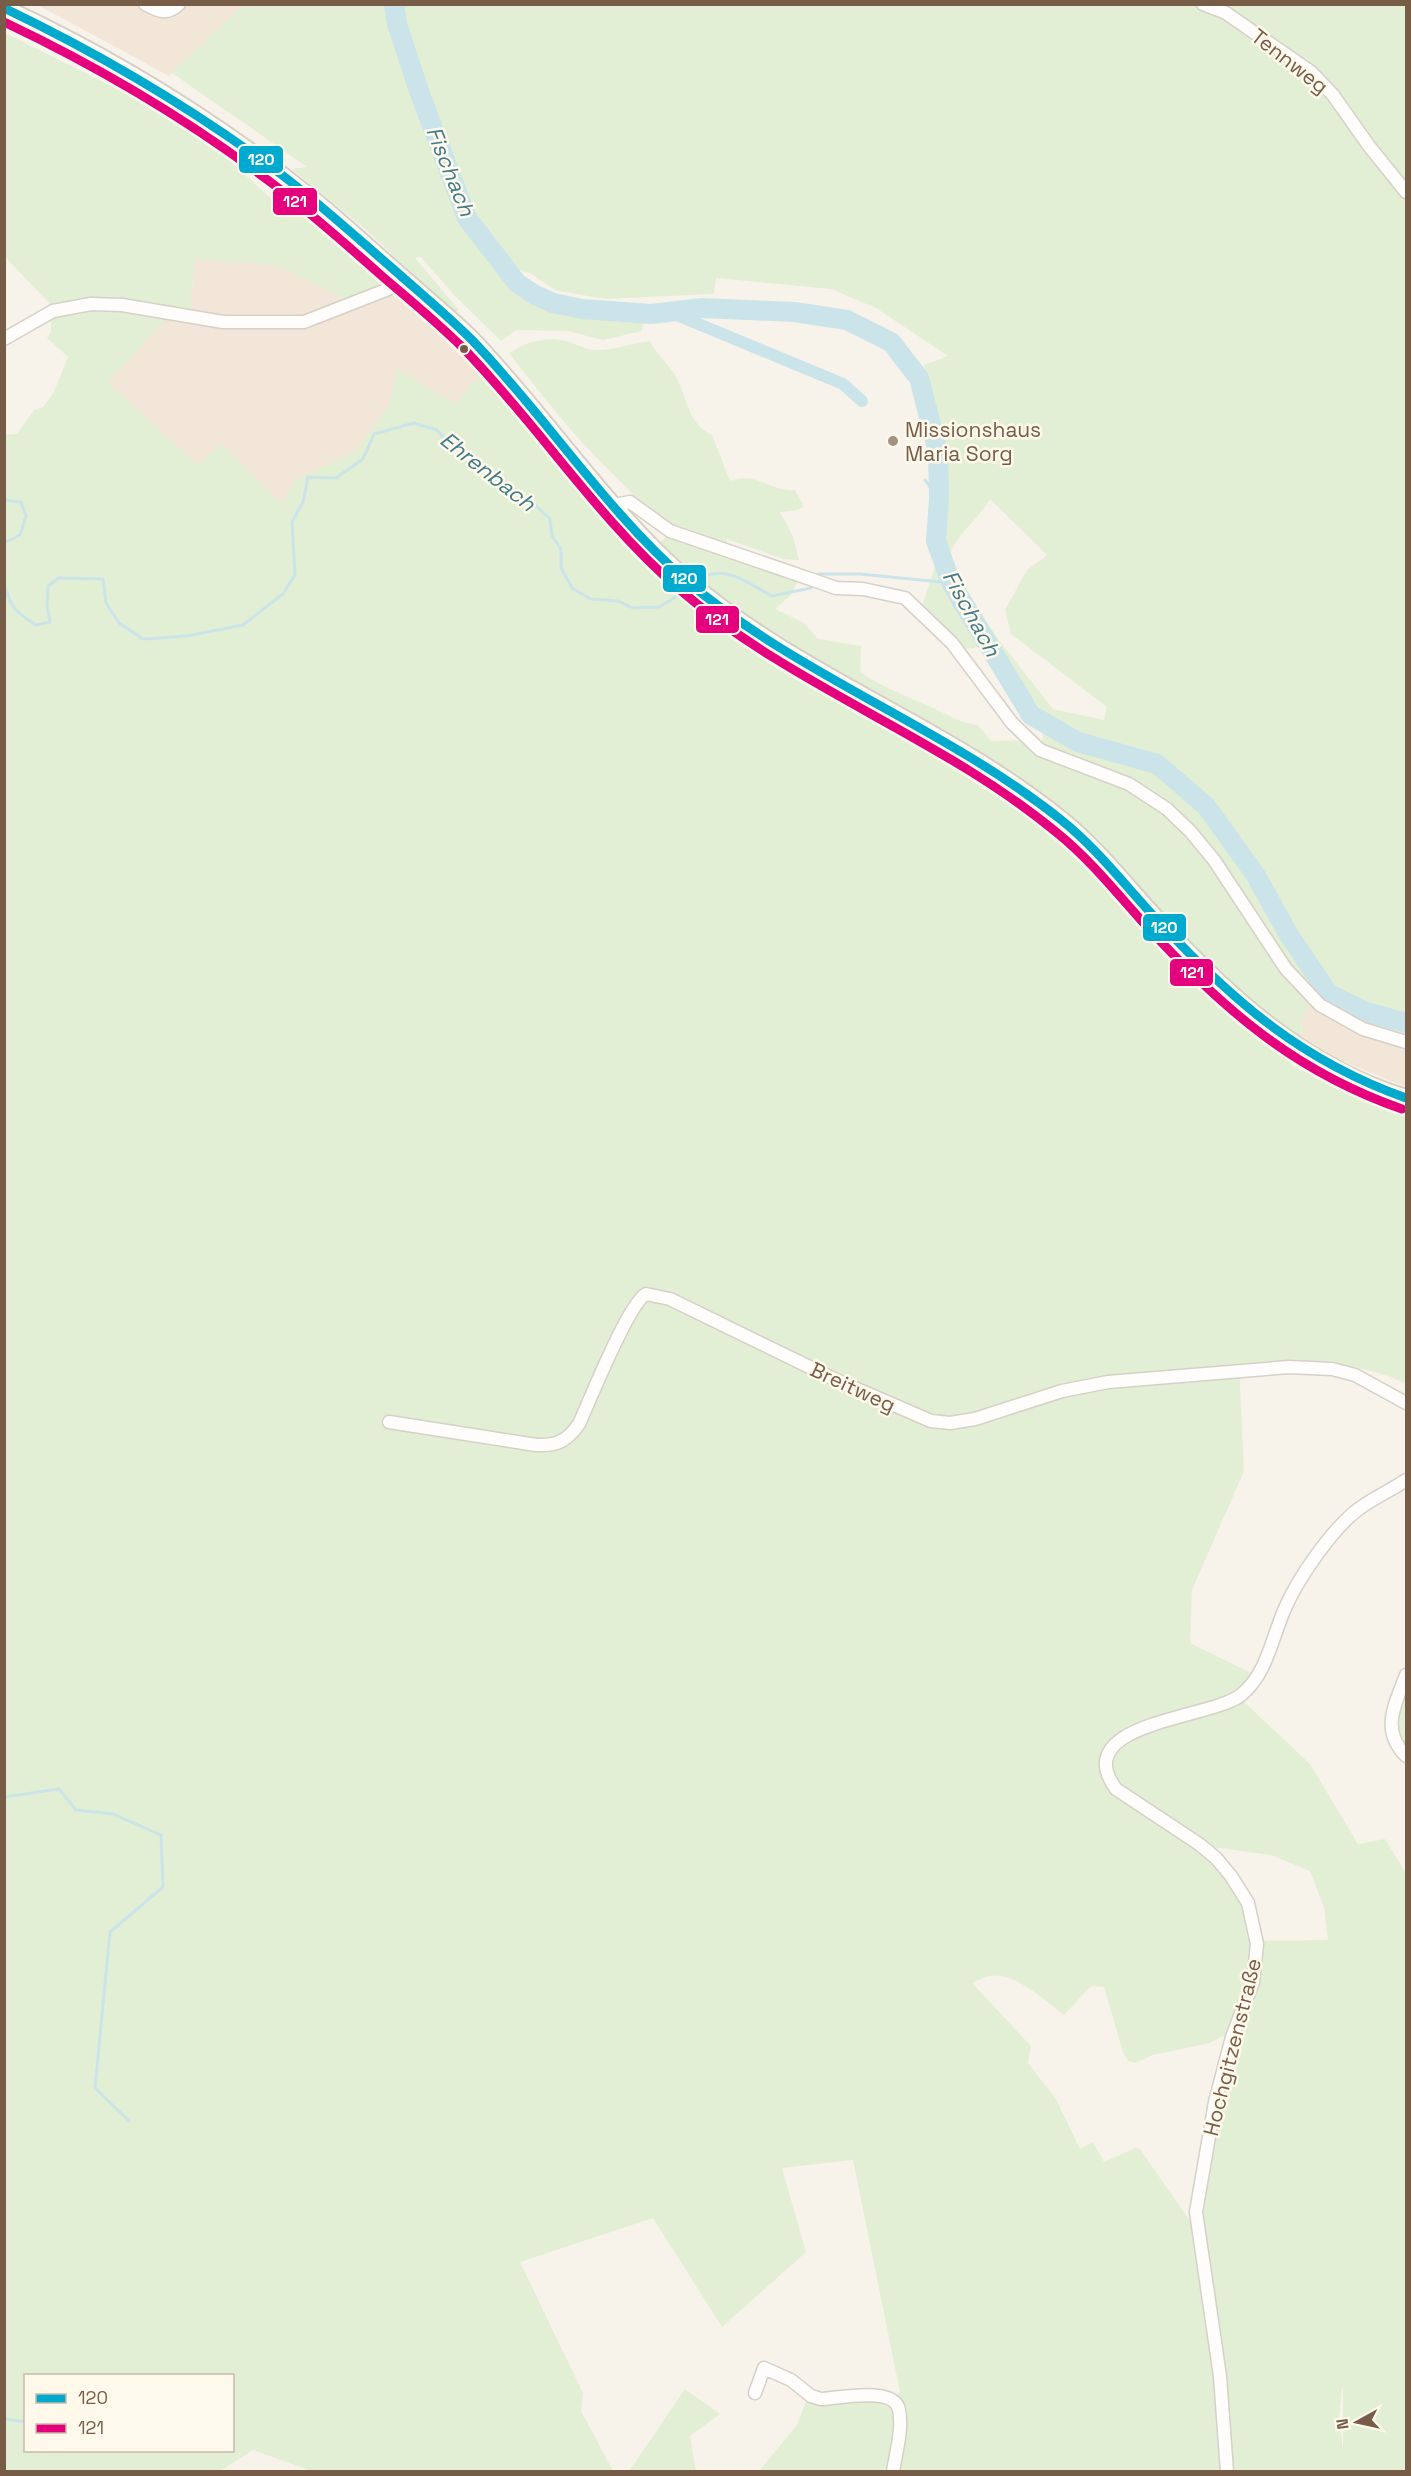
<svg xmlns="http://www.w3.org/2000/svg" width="1411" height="2476" font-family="'Space Grotesk',sans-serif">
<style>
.residential{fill:#f1e6d7}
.green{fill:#e2efd4;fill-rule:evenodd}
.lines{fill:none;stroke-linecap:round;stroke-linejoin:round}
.stream{stroke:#cbe4e9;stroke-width:3}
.canal{stroke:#cbe4e9;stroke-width:12}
.river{stroke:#cbe4e9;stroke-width:20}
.street-casing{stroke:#d6d0c8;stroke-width:15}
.secondary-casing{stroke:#d7cfc6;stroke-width:20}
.street{stroke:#fefdfc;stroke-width:12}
.secondary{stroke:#fefdfc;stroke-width:16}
.bus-1-casing{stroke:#fff9ec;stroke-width:14}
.bus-2-casing{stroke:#fff9ec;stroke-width:14}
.bus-1{stroke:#00a9ce;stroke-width:9}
.bus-2{stroke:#e5007d;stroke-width:9}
.bus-dot{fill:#775c48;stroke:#fff9ec;stroke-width:2}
.poi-dot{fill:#a49181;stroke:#fff9ec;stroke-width:2}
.labels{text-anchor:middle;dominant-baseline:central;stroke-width:5;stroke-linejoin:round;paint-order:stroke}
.street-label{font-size:21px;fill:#775c48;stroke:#fff9ec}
.poi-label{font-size:21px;fill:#775c48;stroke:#fff9ec;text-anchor:start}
.water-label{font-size:22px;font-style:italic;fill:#417b8c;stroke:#fff9ec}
.line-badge{stroke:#fff9ec;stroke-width:2}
.badge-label{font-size:16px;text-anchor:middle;font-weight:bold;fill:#fff}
</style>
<rect width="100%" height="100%" fill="#f7f3ea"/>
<path class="residential" d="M 38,5 L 243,5 L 169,76 Z
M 195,258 L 277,265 L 348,300 L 377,287 L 384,277 L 384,282 L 483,372 L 455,404 L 397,370 L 390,403 L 356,451 L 295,481 L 282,504 L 222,444 L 198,465 L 107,382 L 174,310 L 190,312 Z
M 1318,998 L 1363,1025 L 1406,1036 L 1406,1087 L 1327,1055 L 1302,1041 L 1301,1020 L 1308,1006 Z"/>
<path class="green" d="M 243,5 L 1406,5 L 1406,1016 C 1378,1014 1354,1002 1329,988 L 1308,1006 L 1301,1020 L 1302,1041 L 1291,1065 L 1360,1097 L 1406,1113 L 1406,1384 C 1357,1359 1294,1362 1239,1364 L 1244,1471 L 1192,1590 L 1190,1643 L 1255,1675 L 1230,1698 L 1121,1735 L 1106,1776 L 1203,1851 L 1228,1876 L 1249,1911 L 1253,1969 L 1228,2033 L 1210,2043 L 1153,2055 L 1135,2063 L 1128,2061 L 1123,2052 L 1104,1987 L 1091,1986 L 1064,2015 C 1044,2000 1016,1972 989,1976 C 984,1977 977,1981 972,1983 L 1031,2046 L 1028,2063 L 1056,2099 L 1080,2149 L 1093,2142 L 1104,2162 L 1135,2148 L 1140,2149 L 1192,2224 L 1214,2344 L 1223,2471 L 759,2471 L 797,2425 L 807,2399 L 877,2400 L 887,2407 L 900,2392 L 853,2160 L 782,2168 L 806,2252 L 722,2327 L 653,2218 L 520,2262 L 583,2393 L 581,2411 L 613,2471 L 311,2471 L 253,2450 L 220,2471 L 5,2471 L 4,435 L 17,434 L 34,410 L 43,407 L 53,394 L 68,357 L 47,338 L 51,332 L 50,304 L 6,258 L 5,259 L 5,33 L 141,101 L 217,149 L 275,202 L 307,206 L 384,277 L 378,287 L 348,300 L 277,265 L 195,259 L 190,312 L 174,311 L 108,382 L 198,465 L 222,444 L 282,504 L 295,481 L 356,451 L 390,403 L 397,369 L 455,404 L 483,372 L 497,377 L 676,580 L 780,662 L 796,671 L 811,687 L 821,687 L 838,674 L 729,607 L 658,544 L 668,535 C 647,506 620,482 595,456 C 564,424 536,388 509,353 C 526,342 546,336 567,341 C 576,344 584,349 594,350 C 613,351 631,343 650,341 C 656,353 665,361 673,372 C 688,394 685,422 712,435 L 730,481 C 757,471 768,491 795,490 L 804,506 L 798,510 L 780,512 L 793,537 L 799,560 L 783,559 L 727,539 L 725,556 L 797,582 L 791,595 L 775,609 L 804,623 L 818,639 L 861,646 L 860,672 C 882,687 906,696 931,707 C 951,716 955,721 978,725 L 991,741 L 1043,740 L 1040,709 L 997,645 L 965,649 L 923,604 L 943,540 L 948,473 L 924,365 L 948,356 L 876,308 L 831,289 L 716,278 L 714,294 L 604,299 L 555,290 L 530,273 L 496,265 C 515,305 547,310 587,317 C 606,320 624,323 643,323 L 642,331 L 603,340 L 567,331 L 516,330 L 501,341 L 454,295 L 421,257 L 415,258 L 459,310 L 455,313 L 364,228 L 292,169 L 307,167 L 172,73 ZM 990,499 L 1047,555 L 1027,570 L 1005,610 L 1011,634 L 1107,707 L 1104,720 L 1053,709 L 1001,643 L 956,577 L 948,559 C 956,534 977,521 990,499 ZM 26,2376 L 232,2376 L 232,2450 L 26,2450 Z
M 1406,1684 L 1406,1751 C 1388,1727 1397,1709 1406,1684 Z
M 1242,1700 L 1310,1764 L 1358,1844 L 1385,1839 L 1406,1873 L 1406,2471 L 1229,2471 L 1199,2217 L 1217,2103 L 1260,1941 L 1328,1940 L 1324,1907 L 1310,1871 L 1271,1855 L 1205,1846 L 1119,1784 C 1108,1763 1111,1758 1126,1740 ZM 1342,2388 L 1343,2388 L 1343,2450 L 1339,2417 Z
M 685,2389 L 720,2414 L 690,2436 L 696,2471 L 629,2471 Z"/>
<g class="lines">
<path class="stream" d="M 925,480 L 939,499
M 4,500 L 21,502 L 26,516 L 20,535 L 4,543
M 704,577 C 727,565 751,585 772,596 L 811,588 L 813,585
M 816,579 L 818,574 L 860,574 L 951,583
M 4,584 C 11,608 15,612 36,625 L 50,622 L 47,606 L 48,586 L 59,578 L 103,579 L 106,603 L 119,623 L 143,639 L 187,636 L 243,625 L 283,594 L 295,575 L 292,522 L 303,502 L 308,477 L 336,478 L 363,459 L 374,434 L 414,423 L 437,430 L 450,445 L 466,451 L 534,504 L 550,519 L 552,536 L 561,549 L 561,568 L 573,589 L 591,599 L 618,601 L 633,608 L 659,607 L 677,596
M 4,1797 L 59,1789 L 76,1810 L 113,1814 L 161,1835 L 163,1887 L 110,1932 L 95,2088 L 129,2121
M 4,2419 L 26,2422"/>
<path class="canal" d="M 672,313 L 843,384 L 862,401"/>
<path class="river" d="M 394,4 L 397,24 L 420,94 L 467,218 L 517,283 L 535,295 L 553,303 L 582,309 L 651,314 L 702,308 L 794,312 L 847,320 L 891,342 L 919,378 L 938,452 L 939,499 L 936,541 L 951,583 L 1031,715 L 1078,742 L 1157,764 L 1206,806 L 1255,874 L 1289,935 L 1329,994 L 1366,1012 L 1406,1023"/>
<g class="street-casing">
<path id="street" d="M 145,4 C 158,11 167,16 179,4
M 1203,4 L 1226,13 L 1311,72 L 1333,95 L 1369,146 L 1406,192
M 4,339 L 53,311 L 91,304 L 122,305 L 223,322 L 304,322 L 386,290 L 405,280
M 614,505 L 630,502 L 670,531 L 822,583 L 836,588 L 863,589 L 905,598 L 952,643 L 1012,723 L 1040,750 L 1129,784 L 1167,809 L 1190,831 L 1214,860 L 1286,969 L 1320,1005 L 1363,1029 L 1406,1042
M 389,1422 L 536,1445 C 557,1446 567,1441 579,1424 C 590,1400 628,1304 646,1294 L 670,1299 L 836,1380 L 931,1421 L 950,1423 L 975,1419 L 1062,1391 L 1108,1382 L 1289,1367 L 1332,1369 L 1355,1375 L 1406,1403
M 1406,1675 C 1395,1705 1380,1730 1406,1756
M 755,2393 L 764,2368 L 791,2380 L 811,2396 L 821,2399 C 839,2398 895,2386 899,2410 C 903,2429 896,2452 893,2472
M 1227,2472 L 1220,2376 L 1196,2212 L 1215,2102 L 1232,2037 L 1253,1982 L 1257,1944 L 1248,1903 L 1231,1876 L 1216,1858 L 1199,1844 L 1116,1789 C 1067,1722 1211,1719 1241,1695 C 1268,1673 1272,1636 1286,1606 C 1299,1577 1331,1531 1356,1511 C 1371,1499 1390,1491 1406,1480"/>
</g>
<g class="secondary-casing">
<path id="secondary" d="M 4,8 C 116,60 222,126 317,203 C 347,228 376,255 405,280 C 427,300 451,319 472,340 C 547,418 606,511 689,582 C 801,678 945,726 1060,819 C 1098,849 1127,888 1160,923 C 1229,998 1307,1069 1406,1098"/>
</g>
<use href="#street" class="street"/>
<use href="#secondary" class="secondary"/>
<g class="bus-1-casing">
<path id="bus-1" d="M 4,8 C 102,55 195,110 282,175 C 320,204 356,237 392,268 C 419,292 447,315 472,340 C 547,418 606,511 688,582 C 801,677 944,727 1060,819 C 1098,849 1127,888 1160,923 C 1234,1002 1302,1061 1406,1098"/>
</g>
<g class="bus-2-casing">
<path id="bus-2" d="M 4,22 C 99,67 189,120 273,184 C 311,213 347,245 383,277 C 410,300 438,323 463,348 C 539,426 597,518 679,589 C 793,688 940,736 1056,832 C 1091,860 1119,896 1149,929 C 1225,1011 1296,1072 1402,1109"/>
</g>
<use href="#bus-1" class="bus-1"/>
<use href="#bus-2" class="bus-2"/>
</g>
<circle class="bus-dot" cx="464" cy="349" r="5"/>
<circle class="poi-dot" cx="893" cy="441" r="6"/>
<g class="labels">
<g class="street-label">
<text transform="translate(1290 61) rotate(38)">Tennweg</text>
<text transform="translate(853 1387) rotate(25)">Breitweg</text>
<text transform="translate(1232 2047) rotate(-76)">Hochgitzenstraße</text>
</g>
<g class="poi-label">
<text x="905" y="429">Missionshaus<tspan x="905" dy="24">Maria Sorg</tspan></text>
</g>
<g class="water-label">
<text transform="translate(451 171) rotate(68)">Fischach</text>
<text transform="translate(488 471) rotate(38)">Ehrenbach</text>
<text transform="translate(972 613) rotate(61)">Fischach</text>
</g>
</g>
<g class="line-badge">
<rect x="238" y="145" width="46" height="29" rx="6" fill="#00a9ce"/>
<rect x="272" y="187" width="46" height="29" rx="6" fill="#e5007d"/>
<rect x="662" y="564" width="45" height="29" rx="6" fill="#00a9ce"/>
<rect x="695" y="605" width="45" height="29" rx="6" fill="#e5007d"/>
<rect x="1142" y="913" width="45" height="29" rx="6" fill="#00a9ce"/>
<rect x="1169" y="958" width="45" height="29" rx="6" fill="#e5007d"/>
</g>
<g class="badge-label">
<text x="261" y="165">120</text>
<text x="295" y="207">121</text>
<text x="684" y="584">120</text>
<text x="717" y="625">121</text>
<text x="1164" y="933">120</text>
<text x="1192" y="978">121</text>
</g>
<rect width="1411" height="2476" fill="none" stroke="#775c48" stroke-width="12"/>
<rect x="24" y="2374" width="210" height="78" fill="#fff9ec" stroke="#c9baaa" stroke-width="1.5"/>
<rect x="36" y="2394" width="30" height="9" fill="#00a9ce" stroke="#c9baaa" stroke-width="1.5"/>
<text x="78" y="2404" font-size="18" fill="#775c48">120</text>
<rect x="36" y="2424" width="30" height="9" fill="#e5007d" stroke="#c9baaa" stroke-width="1.5"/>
<text x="78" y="2434" font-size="18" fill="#775c48">121</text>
<g transform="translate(1357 2422) rotate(262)" stroke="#fff9ec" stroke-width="4.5" paint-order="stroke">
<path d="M0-4.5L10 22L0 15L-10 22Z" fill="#775c48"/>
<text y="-9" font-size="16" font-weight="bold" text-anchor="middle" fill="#775c48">N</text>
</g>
</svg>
